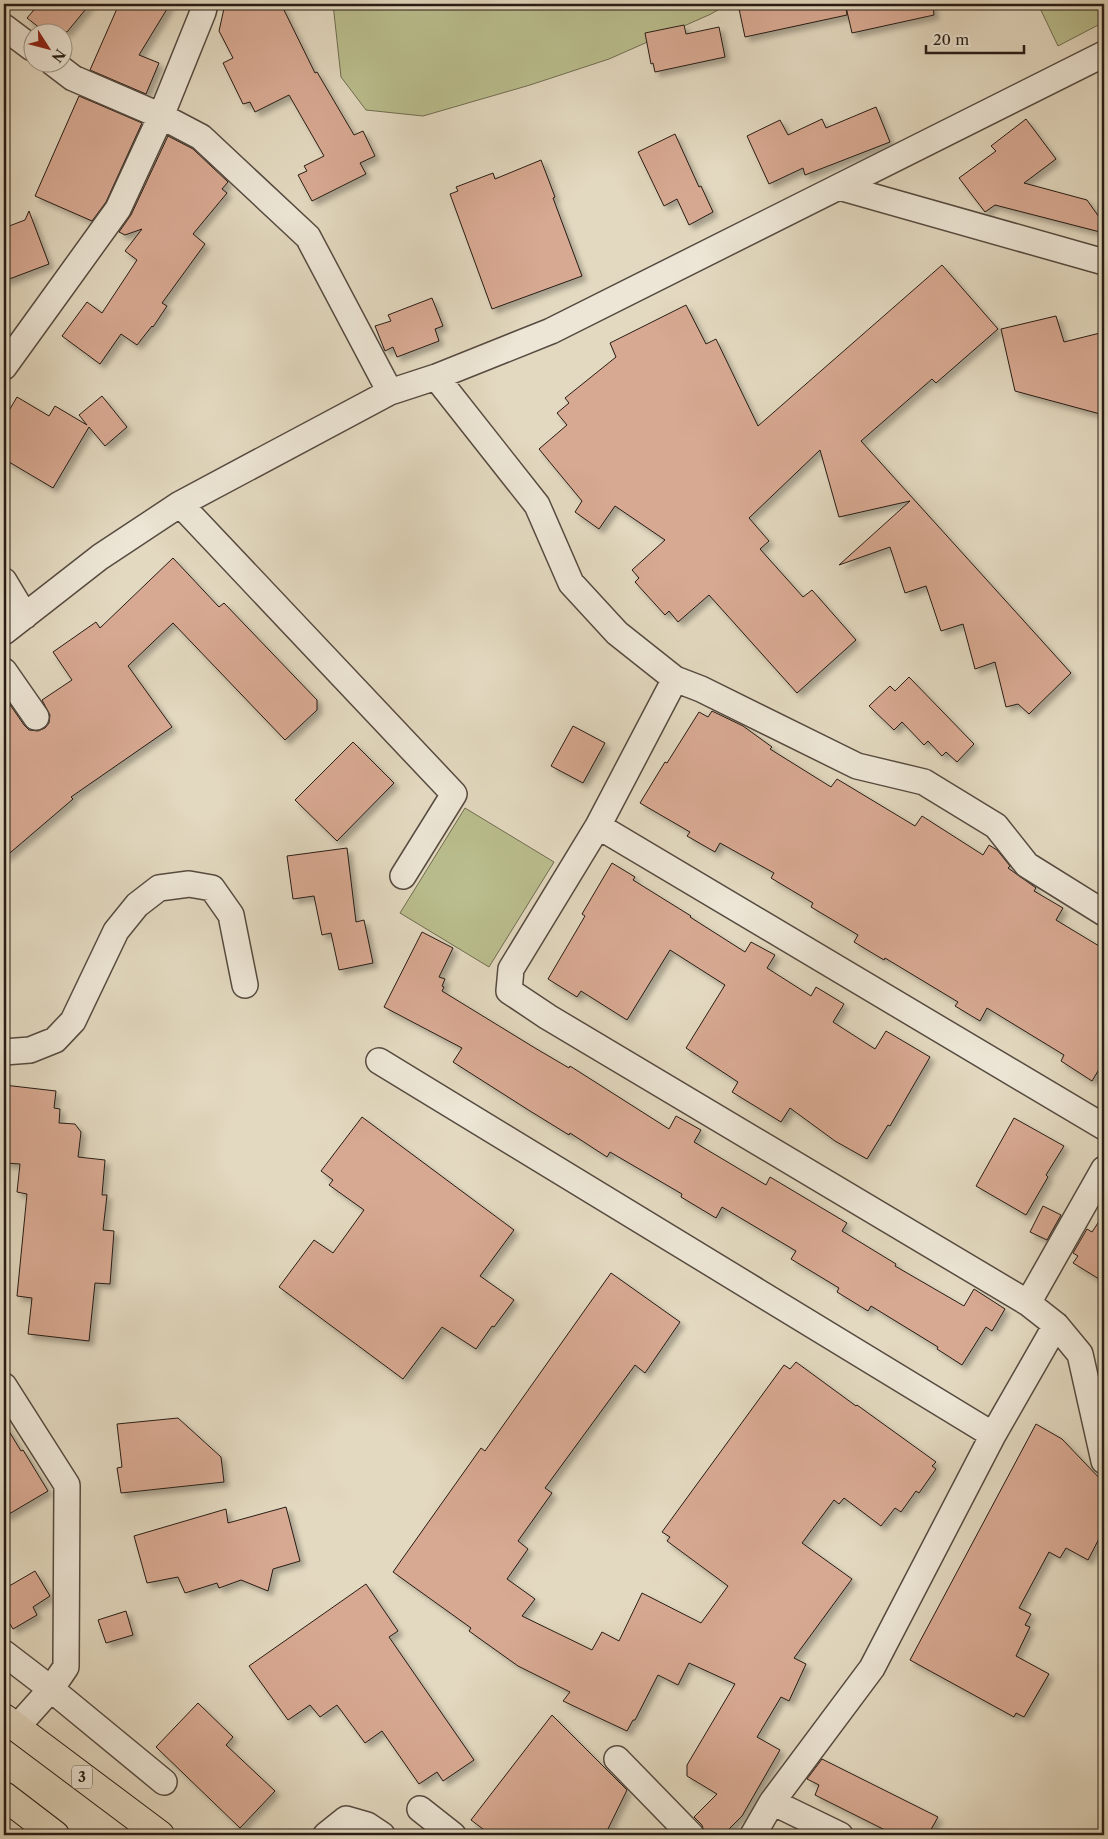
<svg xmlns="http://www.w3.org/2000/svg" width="1108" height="1839" font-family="'Libre Caslon Text',serif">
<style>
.green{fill:#babe8e;stroke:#706d52}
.building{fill:#d8a992;stroke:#271c15;filter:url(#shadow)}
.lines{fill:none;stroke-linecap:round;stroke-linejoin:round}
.street-casing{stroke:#564b40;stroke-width:28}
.highway-casing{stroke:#271c15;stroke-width:30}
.street{stroke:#ede6d6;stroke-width:25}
.highway{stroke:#e3d9c0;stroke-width:28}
.labels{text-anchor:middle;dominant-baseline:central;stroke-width:4;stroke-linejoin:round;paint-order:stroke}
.shield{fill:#ede6d6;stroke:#62594f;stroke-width:1}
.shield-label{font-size:14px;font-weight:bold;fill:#271c15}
</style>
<defs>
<filter id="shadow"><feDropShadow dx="4.5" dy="4.5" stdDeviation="2.5" flood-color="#0004"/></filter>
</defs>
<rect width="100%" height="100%" fill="#e3d9c0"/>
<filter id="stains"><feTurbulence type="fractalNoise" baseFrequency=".004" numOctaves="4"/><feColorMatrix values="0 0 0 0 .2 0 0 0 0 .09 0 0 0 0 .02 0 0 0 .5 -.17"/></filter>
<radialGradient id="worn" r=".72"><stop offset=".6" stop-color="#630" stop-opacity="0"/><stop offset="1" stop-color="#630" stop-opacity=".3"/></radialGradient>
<path class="green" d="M 333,4 L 728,4 L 711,14 L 609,59 L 530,85 L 423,116 L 366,110 L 341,77 Z
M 1038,4 L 1104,4 L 1104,22 L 1058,46 Z
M 465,808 L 554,862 L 489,967 L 400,913 Z"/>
<path class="building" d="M 39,4 L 90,4 L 67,32 L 45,32 L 27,18 Z
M 119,4 L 170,4 L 139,55 L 159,63 L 146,94 L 90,70 Z
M 225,4 L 281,4 L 315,73 L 317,72 L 354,135 L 363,131 L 375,156 L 360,163 L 366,174 L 312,201 L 298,175 L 307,171 L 304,166 L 324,156 L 289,95 L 255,112 L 250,102 L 243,104 L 223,63 L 233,58 L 219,31 Z
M 738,4 L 933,4 L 934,15 L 852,33 L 846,7 L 847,15 L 745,37 Z
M 684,25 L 686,34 L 719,27 L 725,57 L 655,72 L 653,63 L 651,64 L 645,33 Z
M 79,96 L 142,123 L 106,202 L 92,221 L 35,196 Z
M 876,107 L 890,142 L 805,175 L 803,168 L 769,184 L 747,136 L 780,120 L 788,135 L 822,119 L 826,128 Z
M 1026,119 L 1056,159 L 1024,183 L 1087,200 L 1104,224 L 1104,233 L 995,205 L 985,212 L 959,178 L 996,151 L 991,146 Z
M 675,134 L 699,187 L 701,186 L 713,212 L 689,225 L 677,199 L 664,206 L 638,152 Z
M 168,136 L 193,149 L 228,182 L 222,189 L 227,193 L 193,234 L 205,244 L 162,303 L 167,306 L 153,327 L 152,326 L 137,345 L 121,334 L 100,364 L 62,336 L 87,302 L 102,313 L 137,260 L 125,251 L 142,229 L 125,235 L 119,232 L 131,215 Z
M 541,160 L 555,197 L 553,198 L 582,276 L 492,309 L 450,194 L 458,191 L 456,187 L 493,173 L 495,179 Z
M 29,211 L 49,264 L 4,281 L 4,228 L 25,220 Z
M 942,265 L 998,329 L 936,383 L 932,379 L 861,441 L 1071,673 L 1029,714 L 1018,704 L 1006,707 L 995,662 L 975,669 L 963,624 L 941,631 L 926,586 L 905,593 L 890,547 L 839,565 L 910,501 L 839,517 L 820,450 L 749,518 L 769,541 L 760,549 L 803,597 L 812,590 L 856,640 L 797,693 L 709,595 L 678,622 L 669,611 L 665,615 L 635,582 L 639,578 L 632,570 L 665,540 L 615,506 L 599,529 L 575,512 L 582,501 L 539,449 L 567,425 L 557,413 L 569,403 L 565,398 L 616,357 L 610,343 L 686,305 L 706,344 L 716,339 L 758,426 Z
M 432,298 L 443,326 L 435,329 L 439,341 L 397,357 L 393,347 L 385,351 L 375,326 L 391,321 L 388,315 Z
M 1056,316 L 1064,342 L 1104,332 L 1104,415 L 1015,391 L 1001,329 Z
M 102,396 L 127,427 L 105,446 L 89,427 L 53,488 L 4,459 L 4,419 L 17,397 L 49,416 L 55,406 L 87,425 L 79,415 Z
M 173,558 L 219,607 L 224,603 L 317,700 L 317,710 L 285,740 L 173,623 L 128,666 L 172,727 L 71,797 L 73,799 L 4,858 L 4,696 L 24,725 L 29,730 L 38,731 L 45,728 L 49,723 L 50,715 L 42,700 L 72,680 L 53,652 L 96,622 L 100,628 Z
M 909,677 L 974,744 L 957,762 L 946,752 L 942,756 L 928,741 L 924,745 L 902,722 L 894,730 L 869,706 L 890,686 L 895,691 Z
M 712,711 L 743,726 L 772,747 L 770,749 L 831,787 L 837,779 L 915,826 L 922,816 L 983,855 L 989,845 L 997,850 L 1010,866 L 1008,868 L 1036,888 L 1034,891 L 1063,908 L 1056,920 L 1104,949 L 1104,1061 L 1092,1081 L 1061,1061 L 1064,1055 L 987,1008 L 980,1021 L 955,1006 L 958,1002 L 885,958 L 884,960 L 854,942 L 858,935 L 811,907 L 813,903 L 771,878 L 774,873 L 720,843 L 715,852 L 687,836 L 690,832 L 640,803 L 665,762 L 667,763 L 699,712 L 708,717 Z
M 573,726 L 605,743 L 583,783 L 551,766 Z
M 353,742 L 394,783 L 337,841 L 295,800 Z
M 347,848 L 356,922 L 364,920 L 373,963 L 339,970 L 331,933 L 322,935 L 314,896 L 293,899 L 287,856 Z
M 612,863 L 635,877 L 633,880 L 691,916 L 690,917 L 745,952 L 751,942 L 775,955 L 767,968 L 811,996 L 816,987 L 844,1004 L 833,1022 L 875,1049 L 886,1031 L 930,1057 L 890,1126 L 888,1125 L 867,1159 L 835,1141 L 790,1108 L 781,1122 L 732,1092 L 738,1082 L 686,1048 L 725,985 L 670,950 L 627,1020 L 581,991 L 577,997 L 548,979 L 585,916 L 582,914 Z
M 422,932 L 453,948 L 439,977 L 445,979 L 442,986 L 444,987 L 442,991 L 535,1048 L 569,1068 L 570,1066 L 669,1129 L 676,1116 L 701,1130 L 694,1142 L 766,1185 L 770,1177 L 847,1223 L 842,1231 L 896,1264 L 895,1266 L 964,1306 L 974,1289 L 1005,1309 L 992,1331 L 986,1327 L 962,1365 L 937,1349 L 938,1347 L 871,1306 L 868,1311 L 837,1292 L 839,1288 L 791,1259 L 796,1251 L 722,1207 L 716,1218 L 681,1197 L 682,1194 L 610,1152 L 607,1157 L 570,1133 L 569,1135 L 530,1111 L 453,1062 L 462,1048 L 384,1007 Z
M 4,1085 L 56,1091 L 54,1108 L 60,1109 L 59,1123 L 75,1124 L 81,1132 L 78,1157 L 105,1160 L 102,1195 L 107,1195 L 103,1230 L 114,1231 L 110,1284 L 95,1283 L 89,1341 L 28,1334 L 32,1298 L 17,1296 L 27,1194 L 17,1192 L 20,1164 L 5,1163 L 8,1129 L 4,1129 Z
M 362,1117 L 514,1230 L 480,1276 L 514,1300 L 494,1327 L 492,1326 L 476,1349 L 442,1327 L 403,1379 L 279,1287 L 314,1240 L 333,1253 L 364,1210 L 329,1185 L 333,1180 L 321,1171 Z
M 1014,1118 L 1064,1146 L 1046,1175 L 1048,1177 L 1026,1215 L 976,1186 Z
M 1043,1206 L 1061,1215 L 1047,1240 L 1030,1232 Z
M 1104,1214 L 1104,1282 L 1073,1263 L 1078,1256 L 1073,1253 L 1087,1229 L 1092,1232 Z
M 611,1273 L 680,1322 L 645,1373 L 635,1365 L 545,1488 L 552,1493 L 518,1541 L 528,1549 L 507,1579 L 535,1599 L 522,1616 L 592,1650 L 602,1632 L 619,1641 L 642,1593 L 701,1623 L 728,1586 L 667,1541 L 670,1537 L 662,1532 L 784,1365 L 790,1369 L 796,1362 L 856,1406 L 857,1405 L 936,1462 L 932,1466 L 936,1469 L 919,1493 L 916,1491 L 901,1512 L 895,1508 L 881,1526 L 844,1498 L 839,1504 L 834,1500 L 802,1543 L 852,1579 L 794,1658 L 806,1664 L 789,1701 L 781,1697 L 757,1737 L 780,1750 L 742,1816 L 723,1835 L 705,1835 L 702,1825 L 694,1817 L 717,1794 L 687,1776 L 687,1765 L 735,1684 L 689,1663 L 678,1685 L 658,1675 L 635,1720 L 633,1720 L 627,1731 L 563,1701 L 570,1692 L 518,1666 L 469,1631 L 471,1628 L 393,1572 L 481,1448 L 485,1451 Z
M 178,1418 L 221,1457 L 224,1482 L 121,1493 L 117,1468 L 122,1467 L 117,1424 Z
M 4,1423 L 21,1451 L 23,1450 L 48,1491 L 4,1517 Z
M 1036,1424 L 1062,1439 L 1104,1483 L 1104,1529 L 1088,1560 L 1066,1548 L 1060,1558 L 1049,1552 L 1019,1608 L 1031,1614 L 1025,1625 L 1030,1627 L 1016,1656 L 1049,1674 L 1024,1717 L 1016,1713 L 1014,1717 L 910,1660 Z
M 286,1507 L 300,1561 L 273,1569 L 268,1591 L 241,1580 L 219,1588 L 217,1583 L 185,1593 L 178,1577 L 147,1583 L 134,1536 L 226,1509 L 228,1523 Z
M 35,1571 L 50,1596 L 33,1607 L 37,1615 L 13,1629 L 4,1614 L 4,1589 Z
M 366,1584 L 398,1631 L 389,1637 L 474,1760 L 443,1781 L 437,1772 L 419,1784 L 382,1731 L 365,1743 L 337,1705 L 320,1717 L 310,1705 L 288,1720 L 249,1666 Z
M 126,1611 L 133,1635 L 106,1643 L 98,1620 Z
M 198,1703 L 233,1737 L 226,1745 L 275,1791 L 240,1828 L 156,1747 Z
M 552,1715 L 627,1790 L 605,1835 L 491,1835 L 471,1820 Z
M 822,1759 L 938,1817 L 928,1835 L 895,1835 L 815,1795 L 819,1785 L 807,1779 Z"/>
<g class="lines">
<g class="street-casing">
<path id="street" d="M 4,27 L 32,48
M 52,62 L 73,78 L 161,116 L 201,137 L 308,237 L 390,392
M 839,187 L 1104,262
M 4,367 L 118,209 L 161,116 L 203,12 L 205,4
M 436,377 L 537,505 L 571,583 L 617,633 L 675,679 L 701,689 L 857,766 L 924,782 L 996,826 L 1027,865 L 1104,913
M 180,504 L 454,794 L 403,876
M 4,581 L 25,616
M 4,632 L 100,557 L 180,504 L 390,392 L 436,377 L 551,331 L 1104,54
M 4,671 L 36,717
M 675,679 L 598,826 L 511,969 L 509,991 L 548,1017 L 1028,1303 L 1056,1325 L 1080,1354 L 1104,1461
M 598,826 L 1104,1127
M 4,1052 L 30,1050 L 55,1040 L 73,1021 L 116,931 L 137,905 L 159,888 L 189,884 L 212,888 L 231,915 L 245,985
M 379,1061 L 993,1435
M 1028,1303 L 1104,1169
M 4,1386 L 67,1485 L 66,1667 L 51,1689 L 16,1728
M 4,1653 L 51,1689 L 164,1782
M 617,1759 L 691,1835
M 772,1802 L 840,1835
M 420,1809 L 453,1835
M 326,1835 L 346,1819 L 367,1825 L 382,1835
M 753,1835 L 772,1802 L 872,1668 L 993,1435 L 1056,1325"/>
</g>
<g class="highway-casing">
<path id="highway" d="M 4,1718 L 160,1835
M 4,1796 L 55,1835"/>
</g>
<use href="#street" class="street"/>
<use href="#highway" class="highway"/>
</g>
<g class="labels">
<rect class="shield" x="72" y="1765.5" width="20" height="23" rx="4"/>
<g class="shield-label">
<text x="82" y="1777">3</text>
</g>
</g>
<rect width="1108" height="1839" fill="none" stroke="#e3d9c0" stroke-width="20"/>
<rect x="5" y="5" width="1098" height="1829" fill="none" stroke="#271c15" stroke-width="2.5"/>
<rect x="10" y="10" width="1088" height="1819" fill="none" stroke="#271c15"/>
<g transform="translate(48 48) rotate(126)"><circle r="24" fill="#ede6d6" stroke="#9e9589"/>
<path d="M0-4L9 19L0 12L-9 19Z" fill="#8f2418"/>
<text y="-8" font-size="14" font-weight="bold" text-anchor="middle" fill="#271c15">N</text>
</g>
<path d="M926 45v8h98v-8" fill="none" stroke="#271c15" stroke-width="2.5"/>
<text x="933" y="45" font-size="15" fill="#271c15" stroke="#ede6d6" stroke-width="4" paint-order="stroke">20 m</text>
<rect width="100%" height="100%" filter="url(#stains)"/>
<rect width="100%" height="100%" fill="url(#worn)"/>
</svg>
